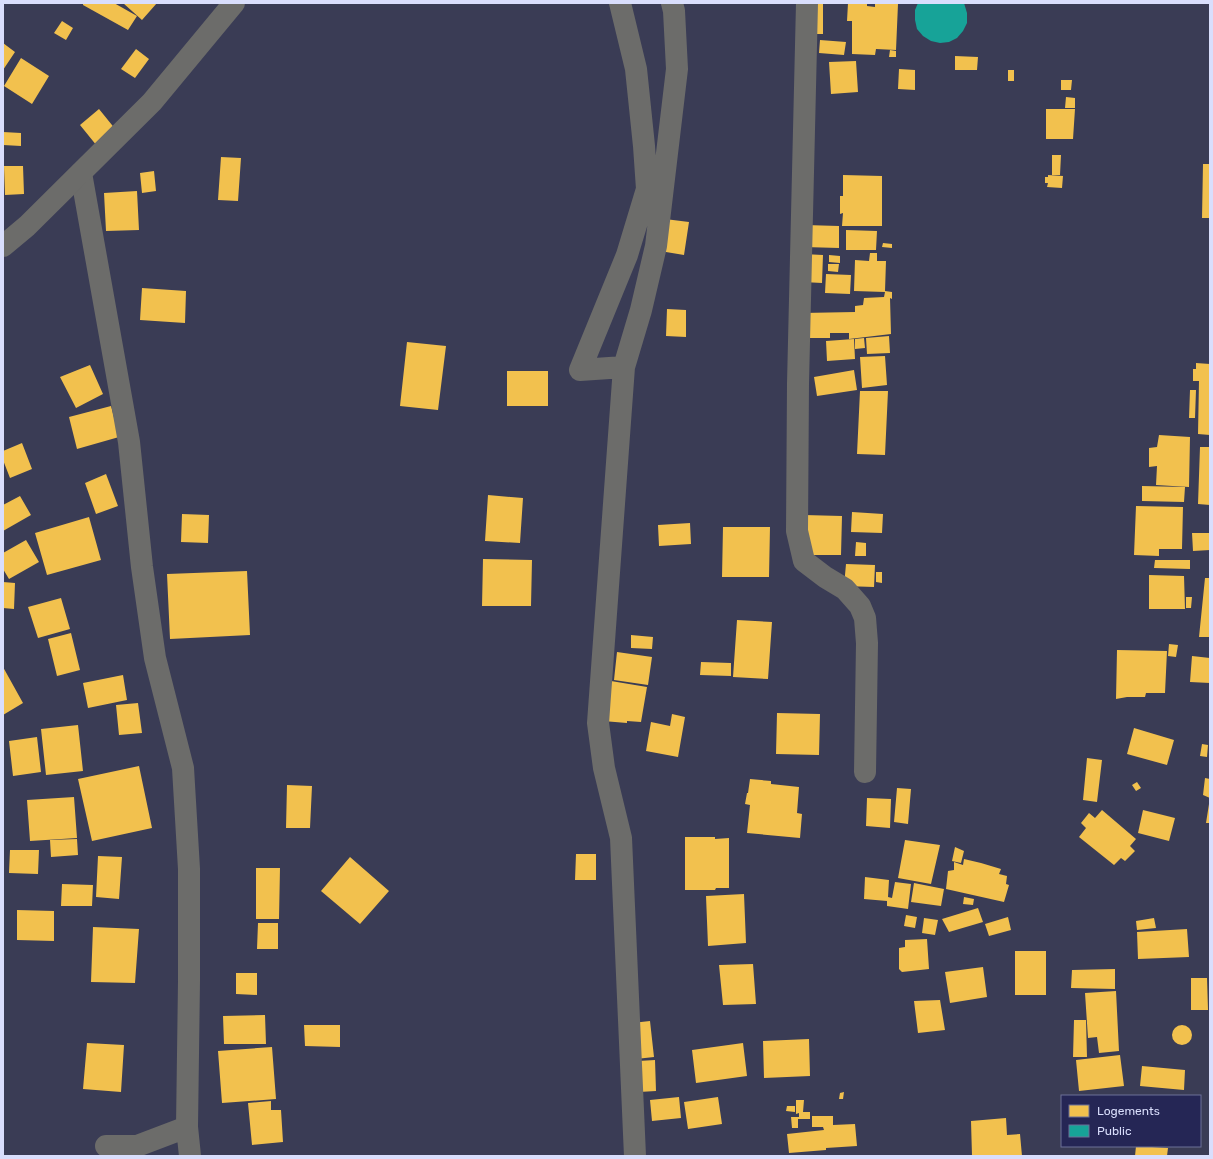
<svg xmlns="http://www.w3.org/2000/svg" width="1213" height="1159" font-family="Rubik,sans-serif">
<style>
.homes{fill:#f2c14e}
.public{fill:#17a398}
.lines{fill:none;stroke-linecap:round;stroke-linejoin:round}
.minor{stroke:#6c6c6a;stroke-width:22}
.tertiary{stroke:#6c6c6a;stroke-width:22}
</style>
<rect width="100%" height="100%" fill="#3a3c55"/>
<path class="homes" d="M 83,3 L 114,3 L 137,16 L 128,30 L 83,5 Z
M 123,3 L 157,3 L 142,20 Z
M 809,3 L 823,3 L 823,34 L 817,34 L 817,43 L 809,43 Z
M 848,3 L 867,3 L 867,6 L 875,7 L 875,3 L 898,4 L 896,50 L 876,49 L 875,55 L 852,54 L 852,21 L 847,21 Z
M 62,21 L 73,28 L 66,40 L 54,33 Z
M 820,40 L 846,42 L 844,55 L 819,53 Z
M 3,43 L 15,52 L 3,70 Z
M 136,49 L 149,59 L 135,78 L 121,69 Z
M 890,50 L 896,51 L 896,57 L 889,57 Z
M 955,56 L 978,57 L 977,70 L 955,70 Z
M 21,58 L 49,76 L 32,104 L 4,86 Z
M 856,61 L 858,92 L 831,94 L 829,62 Z
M 899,69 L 915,70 L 915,90 L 898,89 Z
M 1008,70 L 1014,70 L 1014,81 L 1008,81 Z
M 1061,80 L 1072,80 L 1071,90 L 1061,90 Z
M 1066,97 L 1075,98 L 1075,108 L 1065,108 Z
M 99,109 L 116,130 L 97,146 L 80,125 Z
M 1046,109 L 1075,109 L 1073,139 L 1046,139 Z
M 3,132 L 21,133 L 21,146 L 3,145 Z
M 1052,155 L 1061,155 L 1060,175 L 1052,175 Z
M 221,157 L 241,158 L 238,201 L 218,200 Z
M 1203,164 L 1210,164 L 1210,218 L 1202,218 Z
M 4,166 L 23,166 L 24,194 L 5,195 Z
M 154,171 L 156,191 L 142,193 L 140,173 Z
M 843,175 L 882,176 L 882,226 L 842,226 L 843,213 L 840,214 L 840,196 L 843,196 Z
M 1048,175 L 1063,176 L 1062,188 L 1047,187 L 1048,183 L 1045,183 L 1045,177 L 1048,177 Z
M 137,191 L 139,230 L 106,231 L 104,193 Z
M 665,219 L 689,222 L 684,255 L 660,251 Z
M 805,225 L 839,226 L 839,248 L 804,247 Z
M 846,230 L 877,231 L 876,250 L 846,250 Z
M 883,243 L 892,244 L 892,248 L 882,247 Z
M 870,253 L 877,253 L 877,261 L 886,261 L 885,291 L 892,292 L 892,299 L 890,298 L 891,334 L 849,339 L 849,333 L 830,333 L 830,338 L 803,338 L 802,313 L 855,312 L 855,306 L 863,305 L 864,298 L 884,297 L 885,292 L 854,291 L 855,260 L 869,261 Z
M 803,254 L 823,255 L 822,283 L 803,282 Z
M 829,255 L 840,256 L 840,263 L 829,262 Z
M 828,264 L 839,264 L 838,272 L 828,271 Z
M 826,274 L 851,275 L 850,294 L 825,293 Z
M 142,288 L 186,291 L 185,323 L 140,320 Z
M 667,309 L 686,310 L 686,337 L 666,336 Z
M 889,336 L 890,353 L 867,354 L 866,338 Z
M 864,338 L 865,348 L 855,349 L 855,339 Z
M 854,339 L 855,359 L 827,361 L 826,341 Z
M 407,342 L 446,346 L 438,410 L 400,406 Z
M 885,356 L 887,385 L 862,388 L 860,357 Z
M 1196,363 L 1210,364 L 1210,435 L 1198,434 L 1199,381 L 1193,381 L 1193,369 L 1196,369 Z
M 90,365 L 103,394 L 76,408 L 60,377 Z
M 854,370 L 857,390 L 817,396 L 814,377 Z
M 507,371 L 548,371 L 548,406 L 507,406 Z
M 1190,390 L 1196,390 L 1195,418 L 1189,418 Z
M 860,391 L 888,391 L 885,455 L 857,454 Z
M 111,406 L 119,437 L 77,449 L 69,417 Z
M 1159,435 L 1190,437 L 1189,487 L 1156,485 L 1157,466 L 1149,467 L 1149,448 L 1157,447 Z
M 22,443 L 32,469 L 10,478 L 3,460 L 3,451 Z
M 1200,447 L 1210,447 L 1210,505 L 1198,504 Z
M 106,474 L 118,506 L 96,514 L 85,483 Z
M 1142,486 L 1185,487 L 1184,502 L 1142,501 Z
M 488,495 L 523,498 L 520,543 L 485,541 Z
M 20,496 L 31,515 L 3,531 L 3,505 Z
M 1136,506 L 1183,507 L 1182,549 L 1159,549 L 1159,556 L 1134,555 Z
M 852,512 L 883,514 L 882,533 L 851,532 Z
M 182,514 L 209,515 L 208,543 L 181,542 Z
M 804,515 L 842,516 L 841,555 L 803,555 Z
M 89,517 L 101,560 L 47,575 L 35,533 Z
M 690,523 L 691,544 L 659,546 L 658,525 Z
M 723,527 L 770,527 L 769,577 L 722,577 Z
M 1192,533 L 1210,533 L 1210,550 L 1193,551 Z
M 26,540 L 39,562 L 9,579 L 3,569 L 3,553 Z
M 856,542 L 866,543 L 866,556 L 855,556 Z
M 483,559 L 532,560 L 531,606 L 482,606 Z
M 1155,560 L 1190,560 L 1190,569 L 1154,568 Z
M 846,564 L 875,565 L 874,587 L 844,586 Z
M 247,571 L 250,635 L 170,639 L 167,574 Z
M 876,572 L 882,572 L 882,583 L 876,582 Z
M 1149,575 L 1184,576 L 1185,609 L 1149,609 Z
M 1205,578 L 1210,578 L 1210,637 L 1199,637 Z
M 3,582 L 15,583 L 14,609 L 3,608 Z
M 1186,597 L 1192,597 L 1191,608 L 1186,608 Z
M 61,598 L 70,629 L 38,638 L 28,607 Z
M 737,620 L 772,622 L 768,679 L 733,677 Z
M 71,633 L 80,670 L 57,676 L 48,639 Z
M 631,635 L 653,637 L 652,649 L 631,648 Z
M 1169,644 L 1178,645 L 1176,657 L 1168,656 Z
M 1117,650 L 1167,651 L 1165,693 L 1146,693 L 1145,697 L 1127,697 L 1116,699 Z
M 617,652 L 652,657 L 648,685 L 614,680 Z
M 1192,656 L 1210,658 L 1210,683 L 1190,682 Z
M 701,662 L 731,663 L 731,676 L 700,675 Z
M 3,667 L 23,703 L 3,715 Z
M 123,675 L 127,700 L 88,708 L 83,683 Z
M 611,681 L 647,687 L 641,722 L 627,721 L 627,723 L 603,721 Z
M 138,703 L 142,733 L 119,735 L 116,705 Z
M 777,713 L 820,714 L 819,755 L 776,754 Z
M 672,714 L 685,717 L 678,757 L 646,751 L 651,722 L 670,726 Z
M 78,725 L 83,771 L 46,775 L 41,729 Z
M 1134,728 L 1174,740 L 1167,765 L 1127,754 Z
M 37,737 L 41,772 L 13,776 L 9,741 Z
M 1202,744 L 1208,745 L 1207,757 L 1200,756 Z
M 1087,758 L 1102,760 L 1097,802 L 1083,800 Z
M 139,766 L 152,828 L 92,841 L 78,779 Z
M 1205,778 L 1210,779 L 1210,798 L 1203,795 Z
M 750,779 L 771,781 L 771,784 L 799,787 L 797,813 L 802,814 L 800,838 L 747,833 L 750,805 L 745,804 L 747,793 L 748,793 Z
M 1137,782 L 1141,788 L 1136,791 L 1132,785 Z
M 287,785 L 312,786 L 310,828 L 286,828 Z
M 897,788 L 911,789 L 908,824 L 894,822 Z
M 74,797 L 77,838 L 30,841 L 27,800 Z
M 867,798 L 891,799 L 890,828 L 866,826 Z
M 1209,804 L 1210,823 L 1206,823 Z
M 1102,810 L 1136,839 L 1130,846 L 1135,851 L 1125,861 L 1121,858 L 1114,865 L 1079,837 L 1086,828 L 1081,823 L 1089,813 L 1095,818 Z
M 1143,810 L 1175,818 L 1169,841 L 1138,833 Z
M 685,837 L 715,837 L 715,839 L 729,838 L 729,888 L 716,888 L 715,890 L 685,890 Z
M 77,839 L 78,855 L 51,857 L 50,840 Z
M 905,840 L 940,845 L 931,884 L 898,878 Z
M 955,847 L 964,851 L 961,863 L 952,861 Z
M 10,850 L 39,850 L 38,874 L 9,873 Z
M 576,854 L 596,854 L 596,880 L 575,880 Z
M 98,856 L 122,857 L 119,899 L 96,897 Z
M 350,857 L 389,891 L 360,924 L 321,891 Z
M 964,859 L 981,863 L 1001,869 L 999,874 L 1007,876 L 1006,884 L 1009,885 L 1004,902 L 946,889 L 948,871 L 954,870 L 954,862 L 963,865 Z
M 256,868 L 280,868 L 279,919 L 256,919 Z
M 865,877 L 889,880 L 888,897 L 892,898 L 895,882 L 911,884 L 908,909 L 887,906 L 887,901 L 864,899 Z
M 914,883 L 944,889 L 941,906 L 911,902 Z
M 62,884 L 93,885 L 92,906 L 61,906 Z
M 744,894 L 746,943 L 708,946 L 706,896 Z
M 964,897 L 974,899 L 973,905 L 963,904 Z
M 978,908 L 983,922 L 949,932 L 942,919 Z
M 17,910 L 54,911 L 54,941 L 17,940 Z
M 906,915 L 917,917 L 915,928 L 904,926 Z
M 1008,917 L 1011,930 L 989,936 L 985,924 Z
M 924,918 L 938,920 L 935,935 L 922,933 Z
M 1154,918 L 1156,928 L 1137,930 L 1136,921 Z
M 258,923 L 278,923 L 278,949 L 257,949 Z
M 93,927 L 139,929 L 135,983 L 91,982 Z
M 1187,929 L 1189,957 L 1138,959 L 1137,932 Z
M 927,939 L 929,969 L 902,972 L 899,969 L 899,948 L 905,947 L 905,940 Z
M 1015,951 L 1046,951 L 1046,995 L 1015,995 Z
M 753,964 L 756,1004 L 723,1005 L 719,965 Z
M 983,967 L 987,997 L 950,1003 L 945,972 Z
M 1115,969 L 1115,989 L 1071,988 L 1072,970 Z
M 236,973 L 257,973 L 257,995 L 236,994 Z
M 1191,978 L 1207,978 L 1208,1010 L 1191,1010 Z
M 1116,991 L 1119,1051 L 1099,1053 L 1097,1037 L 1088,1038 L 1085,993 Z
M 940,1000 L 945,1030 L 918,1033 L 914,1001 Z
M 265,1015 L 266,1044 L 224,1044 L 223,1016 Z
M 1074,1020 L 1086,1020 L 1087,1057 L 1073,1057 Z
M 650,1021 L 654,1057 L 636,1059 L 632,1023 Z
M1172 1035a10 10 0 1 1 20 0a10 10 0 1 1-20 0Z
M 304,1025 L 340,1025 L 340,1047 L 305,1046 Z
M 809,1039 L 810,1076 L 764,1078 L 763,1041 Z
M 87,1043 L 124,1045 L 121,1092 L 83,1089 Z
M 743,1043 L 747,1076 L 696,1083 L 692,1050 Z
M 272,1047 L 276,1099 L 222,1103 L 218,1051 Z
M 1120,1055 L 1124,1086 L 1079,1091 L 1076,1060 Z
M 655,1060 L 656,1091 L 639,1092 L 638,1061 Z
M 1142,1066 L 1185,1070 L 1184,1090 L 1140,1086 Z
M 844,1092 L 843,1099 L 839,1099 L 840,1093 Z
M 679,1097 L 681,1118 L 652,1121 L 650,1100 Z
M 718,1097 L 722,1124 L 688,1129 L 684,1102 Z
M 796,1100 L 804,1100 L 803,1112 L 810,1112 L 810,1119 L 798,1119 L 798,1128 L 792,1128 L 791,1117 L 799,1117 L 799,1113 L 796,1114 Z
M 271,1101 L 271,1110 L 281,1110 L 283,1142 L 252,1145 L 248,1103 Z
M 787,1106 L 795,1106 L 795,1112 L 786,1111 Z
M 812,1116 L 833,1116 L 833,1125 L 855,1124 L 857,1146 L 826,1148 L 826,1150 L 789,1153 L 787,1134 L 824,1130 L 823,1127 L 812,1127 Z
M 1006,1118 L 1007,1135 L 1020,1134 L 1022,1156 L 972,1156 L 971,1121 Z
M 1136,1146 L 1168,1148 L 1167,1156 L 1135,1156 Z"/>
<path class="public" d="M 918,3 L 964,3 L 967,13 L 967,23 L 963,31 L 957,38 L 949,42 L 940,43 L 931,41 L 923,36 L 917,29 L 915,20 L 915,10 Z"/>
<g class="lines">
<path class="minor" d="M 620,3 L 636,69 L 644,146 L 647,189 L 627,255 L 580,370 L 624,367
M 807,3 L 798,384 L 797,531 L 804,561 L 825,577 L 845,589 L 860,606 L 865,618 L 867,643 L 865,772
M 81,173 L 129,442 L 142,567 L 155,658 L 183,768 L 189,869 L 189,981 L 187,1127 L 190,1156
M 106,1146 L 137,1146 L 187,1127
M 635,1156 L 621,838 L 604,768 L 598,723 L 624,367 L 641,310 L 656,246 L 677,69 L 674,11 L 672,3"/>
<path class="tertiary" d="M 3,246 L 27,226 L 152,102 L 234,3"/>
</g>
<rect width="1213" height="1159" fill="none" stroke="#d9defc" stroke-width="8"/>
<rect x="1061" y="1095" width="140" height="52" fill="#252655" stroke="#6d7098"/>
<rect x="1069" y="1105" width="20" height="12" fill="#f2c14e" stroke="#6d7098"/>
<text x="1097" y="1115" font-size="12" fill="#d9defc">Logements</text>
<rect x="1069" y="1125" width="20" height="12" fill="#17a398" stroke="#6d7098"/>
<text x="1097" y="1135" font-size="12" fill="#d9defc">Public</text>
</svg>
